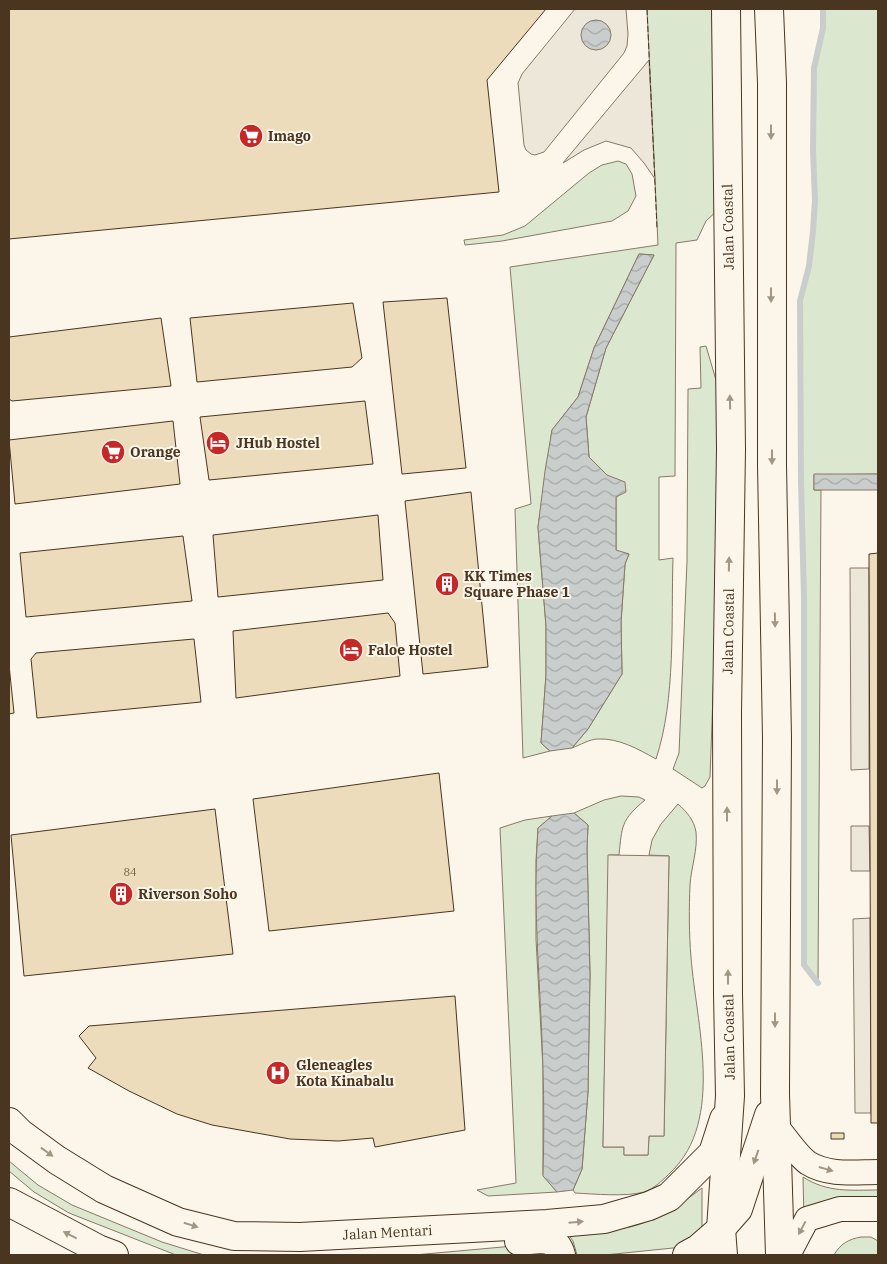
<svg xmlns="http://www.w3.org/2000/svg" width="887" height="1264" font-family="'IBM Plex Serif',serif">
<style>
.green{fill:#dce7d0;stroke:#887966}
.parking{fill:#ede7d9;stroke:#887966}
.water{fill:url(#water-waves);stroke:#887966}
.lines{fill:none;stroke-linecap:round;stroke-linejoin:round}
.stream{stroke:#c9cecd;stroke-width:6}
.building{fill:#ecdcbc;stroke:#4a3520}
.tertiary-casing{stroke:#4a3520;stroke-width:26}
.primary-casing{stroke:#4a3520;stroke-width:30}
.trunk-casing{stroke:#4a3520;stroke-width:30}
.tertiary{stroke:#fbf6e9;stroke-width:24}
.primary{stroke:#fbf6e9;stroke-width:28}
.trunk{stroke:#fbf6e9;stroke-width:28}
.fence{stroke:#4a3520;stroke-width:1;stroke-dasharray:6 2.5;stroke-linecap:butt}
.oneway{fill:#a29684}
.labels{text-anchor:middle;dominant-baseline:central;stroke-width:4;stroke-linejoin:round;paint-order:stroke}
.number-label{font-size:11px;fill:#725f47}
.poi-label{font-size:14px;font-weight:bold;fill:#4a3520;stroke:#fbf6e9;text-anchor:start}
.street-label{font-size:14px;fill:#4a3520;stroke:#fbf6e9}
</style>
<defs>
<pattern id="water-waves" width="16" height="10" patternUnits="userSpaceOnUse" patternTransform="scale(1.25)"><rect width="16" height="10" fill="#c9cecd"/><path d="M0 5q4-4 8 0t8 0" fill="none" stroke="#a5a8a6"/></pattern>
</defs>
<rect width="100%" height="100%" fill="#fbf6e9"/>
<path class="green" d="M 647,9 L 716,9 L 720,208 L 706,221 L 697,240 L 676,243 L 675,476 L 659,477 L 659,560 L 673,558 C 671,621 676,699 656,759 C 638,749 619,738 598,739 C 590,739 580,745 572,748 L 588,729 L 622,674 L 621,622 L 625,564 L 629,554 L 616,551 L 616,497 L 607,475 L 589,457 L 586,417 L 606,348 L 654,255 L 639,254 L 594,348 L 578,397 L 552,430 L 538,527 L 546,626 L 546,675 L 541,743 L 550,751 L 523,758 L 515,509 L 531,504 L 510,267 L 658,245 Z
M 823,9 L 878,9 L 878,474 L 814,475 L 814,490 L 821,490 L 818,983 L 804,965 L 804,597 L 801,482 L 800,301 L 809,266 L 813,231 L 815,200 L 813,150 L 814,68 L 823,28 Z
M 618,161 L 626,164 L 632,174 L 636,196 L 628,211 L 612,221 L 502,241 L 465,245 L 464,240 L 503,235 L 525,226 L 589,173 L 602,165 Z
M 706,346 L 719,390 L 718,558 L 710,777 L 705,786 L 702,788 L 673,769 L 679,753 L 687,561 L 688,389 L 701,388 L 700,347 Z
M 621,796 L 639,797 L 645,800 C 621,820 622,826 619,855 L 609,855 L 603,1147 L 624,1147 L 624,1155 L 648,1155 L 649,1136 L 664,1136 L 669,856 L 649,855 L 652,840 L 661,824 L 678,804 C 687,812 694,820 696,832 C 698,849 691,868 690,885 C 689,907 689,935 691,957 C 696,1023 725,1120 671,1172 C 664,1179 654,1189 644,1192 C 626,1197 594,1194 575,1193 L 573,1190 L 582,1169 L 588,1092 L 590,975 L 587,848 L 588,825 L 574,813 L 604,800 Z
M 552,816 L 538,828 L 536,861 L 536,939 L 543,1068 L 543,1175 L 557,1192 L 488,1196 L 477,1190 L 516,1183 L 500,828 L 525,820 Z
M 9,1161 L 38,1185 L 72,1205 L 162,1242 L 204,1255 L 176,1255 L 69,1213 L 34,1192 L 9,1171 Z
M 803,1177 C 828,1193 851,1190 878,1190 L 878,1203 L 804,1221 Z
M 702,1188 L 702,1245 L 605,1255 L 577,1255 L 573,1241 L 568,1234 C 588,1232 610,1231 630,1227 C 656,1221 681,1204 702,1188 Z
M 861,1237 L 871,1237 L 878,1241 L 878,1255 L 834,1255 C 840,1244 849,1239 861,1237 Z
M 547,1243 L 553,1255 L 414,1255 Z"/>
<path class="parking" d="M 575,9 L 626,9 L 628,34 L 627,46 L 624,53 L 544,152 L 535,155 L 531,154 L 526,150 L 524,145 L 518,83 L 522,74 Z
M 649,60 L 655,179 L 644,163 L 631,148 L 606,141 L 584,150 L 563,163 Z
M 850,568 L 869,568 L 869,769 L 851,770 Z
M 869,826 L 870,871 L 851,871 L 851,826 Z
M 608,855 L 669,856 L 664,1136 L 649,1136 L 648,1155 L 624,1155 L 624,1147 L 603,1147 Z
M 870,918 L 871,1113 L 855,1113 L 853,919 Z"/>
<path class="water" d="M581 35a15 15 0 1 1 30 0a15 15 0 1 1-30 0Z
M 639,254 L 654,255 L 606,348 L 586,417 L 589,457 L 607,475 L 625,482 L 626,492 L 616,497 L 616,550 L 629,554 L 625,564 L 621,622 L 622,674 L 588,729 L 572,748 L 550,751 L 541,743 L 546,675 L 546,626 L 538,527 L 545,471 L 552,430 L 578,397 L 594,348 Z
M 814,474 L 878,474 L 878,490 L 814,490 Z
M 574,813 L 588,825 L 587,848 L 590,975 L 588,1092 L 582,1169 L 573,1190 L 557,1192 L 543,1176 C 544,1140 544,1104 543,1069 C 541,988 532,909 538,828 L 552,816 Z"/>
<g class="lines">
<path class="stream" d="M 818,983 L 804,965 L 804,597 L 801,482 L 800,301 L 809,266 L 813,231 L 815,200 L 813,150 L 814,68 L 823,28 L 823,9"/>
</g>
<path class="building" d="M 9,9 L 546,9 L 487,80 L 499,192 L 9,239 Z
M 447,298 L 466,468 L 402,474 L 383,302 Z
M 353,303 L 362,358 L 352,367 L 197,382 L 190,318 Z
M 161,318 L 171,386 L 12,401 L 9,399 L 9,337 Z
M 365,401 L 373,464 L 209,480 L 200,417 Z
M 173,421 L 180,484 L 15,504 L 9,440 Z
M 471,492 L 488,667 L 423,674 L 405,501 Z
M 378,515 L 383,580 L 218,597 L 213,535 Z
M 183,536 L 192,601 L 26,617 L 20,553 Z
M 878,553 L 878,1123 L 871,1123 L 869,554 Z
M 388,613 L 395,623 L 400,676 L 236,698 L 233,631 Z
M 194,639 L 201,702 L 37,718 L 31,659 L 36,653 Z
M 9,665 L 14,713 L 9,714 Z
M 439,773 L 454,911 L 269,931 L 253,799 Z
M 215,809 L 233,954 L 24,976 L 11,835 Z
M 455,996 L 465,1130 L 375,1147 L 373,1138 L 338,1141 L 290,1139 L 212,1125 L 177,1114 L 129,1091 L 88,1068 L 96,1058 L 79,1036 L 89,1026 Z
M 831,1133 L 844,1133 L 844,1139 L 831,1139 Z"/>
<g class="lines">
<g class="tertiary-casing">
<path id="tertiary" d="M 777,1127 C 785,1137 798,1156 808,1163 C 829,1176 855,1172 878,1172
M 788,1255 L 807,1219 L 840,1209 L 878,1209"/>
</g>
<g class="primary-casing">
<g id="primary">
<path id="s1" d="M 9,1122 L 20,1133 L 57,1160 L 104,1189 L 178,1222 L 234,1236 L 300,1237 L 547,1224 L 604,1219 L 649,1206 L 669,1197 L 713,1153 L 724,1119"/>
<path d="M 9,1202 L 98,1249 L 114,1255"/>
<path d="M 519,1241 C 537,1240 555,1233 561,1255"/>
<path d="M 687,1255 L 698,1249 L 721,1229"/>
</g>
</g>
<g class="trunk-casing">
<g id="trunk">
<path d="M 769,9 L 772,83 L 772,465 L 777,738 L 775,1094 L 780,1255"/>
<path d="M 723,1226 L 738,1209 L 769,1115"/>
<path id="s2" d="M 723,1255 L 721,1229 L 730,1096 L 728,994 L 727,714 L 731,449 L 726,9"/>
</g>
</g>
<use href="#tertiary" class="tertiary"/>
<use href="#primary" class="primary"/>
<use href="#trunk" class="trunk"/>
<path class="fence" d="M 647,9 L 657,228"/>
</g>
<defs><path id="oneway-solid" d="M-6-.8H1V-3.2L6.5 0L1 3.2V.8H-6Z" transform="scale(1.25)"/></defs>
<g class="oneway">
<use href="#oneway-solid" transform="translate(771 132) rotate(90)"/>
<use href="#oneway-solid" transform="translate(771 295) rotate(90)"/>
<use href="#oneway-solid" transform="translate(730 402) rotate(-91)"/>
<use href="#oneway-solid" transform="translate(772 457) rotate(90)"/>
<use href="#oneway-solid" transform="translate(729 564) rotate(-89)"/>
<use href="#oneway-solid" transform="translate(775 620) rotate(89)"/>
<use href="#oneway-solid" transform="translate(777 787) rotate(90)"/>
<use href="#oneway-solid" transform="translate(727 814) rotate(-90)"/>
<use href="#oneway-solid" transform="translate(728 977) rotate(-90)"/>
<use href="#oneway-solid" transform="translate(775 1020) rotate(90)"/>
<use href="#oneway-solid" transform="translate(47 1152) rotate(36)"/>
<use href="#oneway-solid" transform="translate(756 1157) rotate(109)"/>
<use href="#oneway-solid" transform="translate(826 1169) rotate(16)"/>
<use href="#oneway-solid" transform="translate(576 1222) rotate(-5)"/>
<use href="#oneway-solid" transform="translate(191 1225) rotate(17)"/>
<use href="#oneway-solid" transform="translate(802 1228) rotate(118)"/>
<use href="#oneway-solid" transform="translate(70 1235) rotate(-153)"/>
</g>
<defs>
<g id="supermarket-disc" transform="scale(1.25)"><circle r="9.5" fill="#c62828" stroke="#fbf6e9"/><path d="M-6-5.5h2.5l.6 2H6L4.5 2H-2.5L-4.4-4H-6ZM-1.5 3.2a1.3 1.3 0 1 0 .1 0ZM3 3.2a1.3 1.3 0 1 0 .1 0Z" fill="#fff"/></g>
<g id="hotel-disc" transform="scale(1.25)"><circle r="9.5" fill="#c62828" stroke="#fbf6e9"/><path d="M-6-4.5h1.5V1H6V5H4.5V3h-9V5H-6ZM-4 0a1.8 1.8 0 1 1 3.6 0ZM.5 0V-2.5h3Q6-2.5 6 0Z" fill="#fff"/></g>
<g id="building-disc" transform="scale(1.25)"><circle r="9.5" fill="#c62828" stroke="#fbf6e9"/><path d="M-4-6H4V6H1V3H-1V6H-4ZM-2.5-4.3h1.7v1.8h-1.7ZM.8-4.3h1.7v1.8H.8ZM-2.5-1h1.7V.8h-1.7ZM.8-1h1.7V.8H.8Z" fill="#fff"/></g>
<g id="hospital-disc" transform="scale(1.25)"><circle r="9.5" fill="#c62828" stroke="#fbf6e9"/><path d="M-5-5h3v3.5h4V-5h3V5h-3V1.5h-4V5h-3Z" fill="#fff"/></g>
</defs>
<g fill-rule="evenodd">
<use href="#supermarket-disc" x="251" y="136"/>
<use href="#hotel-disc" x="218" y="443"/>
<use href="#supermarket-disc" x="113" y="452"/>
<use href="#building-disc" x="447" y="584"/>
<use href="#hotel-disc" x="351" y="650"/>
<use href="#building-disc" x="121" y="894"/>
<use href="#hospital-disc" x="278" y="1073"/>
</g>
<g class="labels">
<g class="number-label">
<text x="130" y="872">84</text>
</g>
<g class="poi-label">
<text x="268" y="136">Imago</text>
<text x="236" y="443">JHub Hostel</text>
<text x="130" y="452">Orange</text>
<text x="464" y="576">KK Times<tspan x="464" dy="16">Square Phase 1</tspan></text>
<text x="368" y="650">Faloe Hostel</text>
<text x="138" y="894">Riverson Soho</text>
<text x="296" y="1065">Gleneagles<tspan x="296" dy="16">Kota Kinabalu</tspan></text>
</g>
<g class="street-label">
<text transform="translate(728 227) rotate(-91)">Jalan Coastal</text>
<text stroke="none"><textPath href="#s2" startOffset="624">Jalan Coastal</textPath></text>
<text transform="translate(729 1037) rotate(-91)">Jalan Coastal</text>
<text stroke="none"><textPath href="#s1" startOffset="409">Jalan Mentari</textPath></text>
</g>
</g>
<rect width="887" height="1264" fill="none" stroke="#4a3520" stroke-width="20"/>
</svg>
